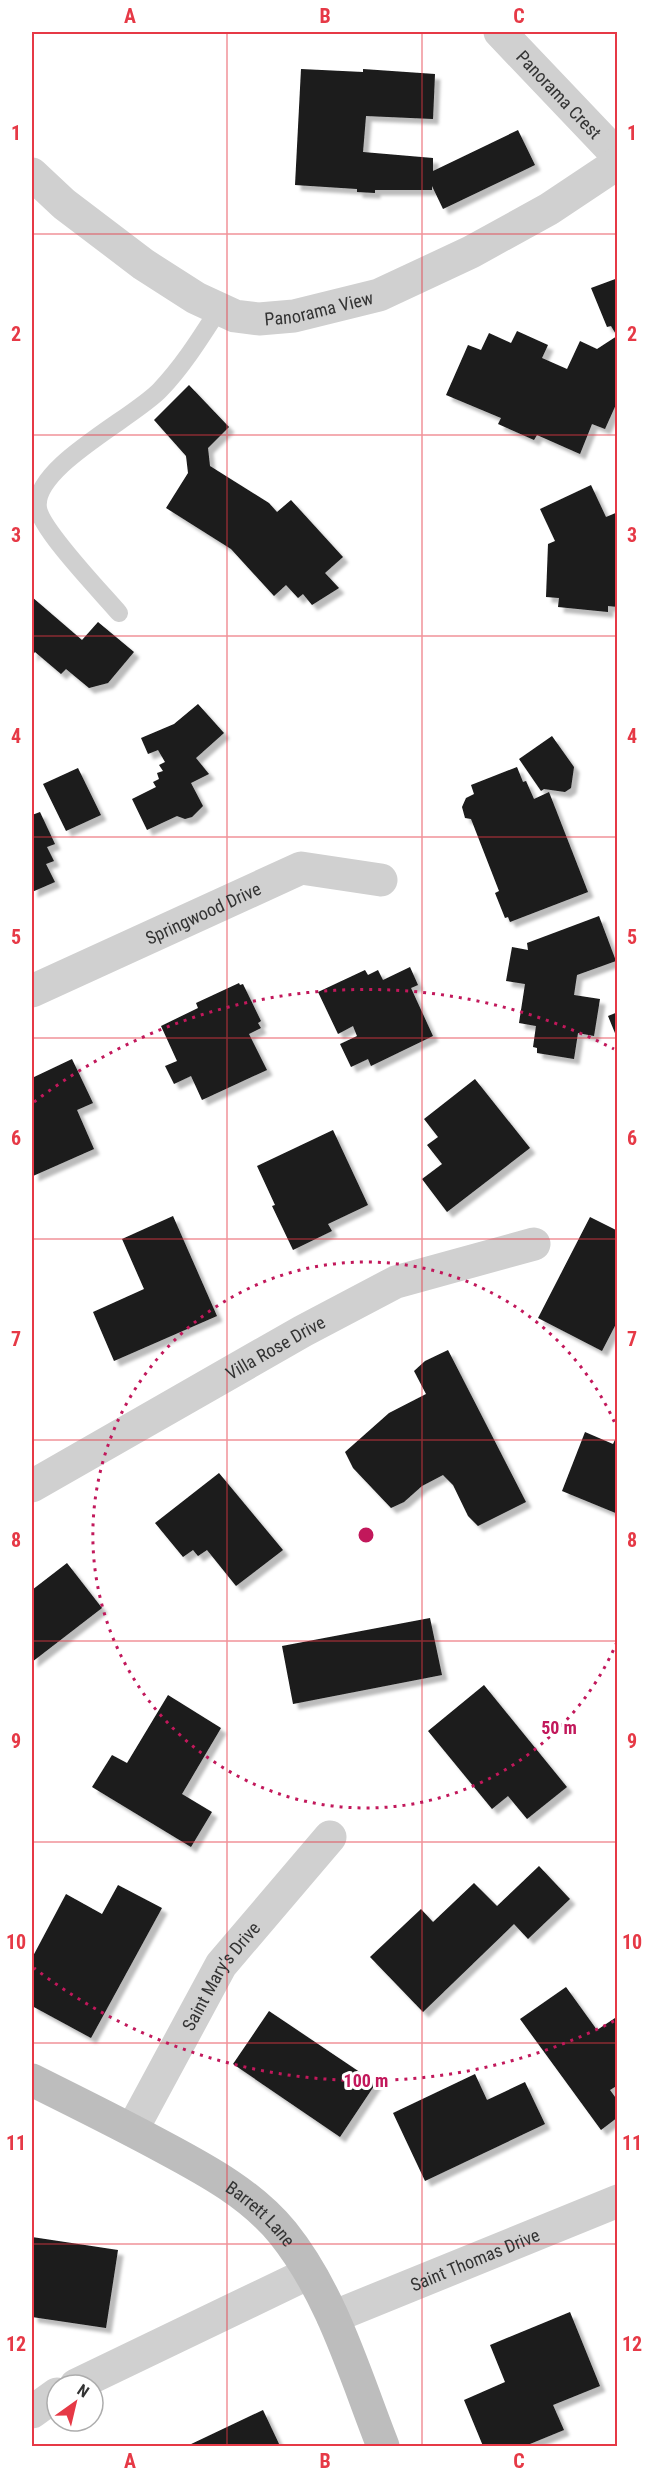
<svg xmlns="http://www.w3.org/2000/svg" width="649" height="2478" font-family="'Roboto Condensed',sans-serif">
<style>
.building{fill:#1a1a1a;filter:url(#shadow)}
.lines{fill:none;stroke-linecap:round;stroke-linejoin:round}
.lane{stroke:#d0d0d0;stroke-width:18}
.street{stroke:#d0d0d0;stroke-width:33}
.secondary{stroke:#bdbdbd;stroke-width:33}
.grid{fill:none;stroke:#e63946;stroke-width:1.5;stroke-opacity:0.55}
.ring{fill:none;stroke:#c2185b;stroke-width:3;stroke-dasharray:3 6}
.labels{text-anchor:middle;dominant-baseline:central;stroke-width:6;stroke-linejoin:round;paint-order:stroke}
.street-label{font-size:18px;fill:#333;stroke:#fff}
.centre{fill:#c2185b;stroke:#fff;stroke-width:3}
.ring-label{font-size:18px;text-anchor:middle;font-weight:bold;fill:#c2185b;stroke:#fff;stroke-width:6;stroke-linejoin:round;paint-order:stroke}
.neatline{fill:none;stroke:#e63946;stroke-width:2}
.grid-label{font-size:20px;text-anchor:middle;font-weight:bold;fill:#e63946}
</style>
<defs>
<filter id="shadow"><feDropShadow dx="5.5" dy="5.5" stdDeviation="1.5" flood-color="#0004"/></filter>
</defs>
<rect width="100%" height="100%" fill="#fff"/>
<path class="building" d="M 301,69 L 363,72 L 363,69 L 435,74 L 433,119 L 366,116 L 363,152 L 433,158 L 433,171 L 518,130 L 535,165 L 443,209 L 432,186 L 432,190 L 375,190 L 375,193 L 357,192 L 357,189 L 295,185 Z
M 618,278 L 618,400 L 605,429 L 592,424 L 580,454 L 537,435 L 534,440 L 498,424 L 501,418 L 446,395 L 468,345 L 481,350 L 489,333 L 511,343 L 517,331 L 548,345 L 542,358 L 567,369 L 580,341 L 597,349 L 617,336 L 611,326 L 607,327 L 591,288 Z
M 189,385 L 229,427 L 208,448 L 210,466 L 269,503 L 277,512 L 291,500 L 343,557 L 325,573 L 339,588 L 312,605 L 303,594 L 298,598 L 286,585 L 274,596 L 231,549 L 166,508 L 188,473 L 186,456 L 154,420 Z
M 591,485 L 606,517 L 618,512 L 618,607 L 608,606 L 608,612 L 558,607 L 559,598 L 546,597 L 548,544 L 555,541 L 540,509 Z
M 32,597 L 82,640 L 98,622 L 134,652 L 108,683 L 89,688 L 66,669 L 61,674 L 35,652 L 32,656 Z
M 198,704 L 224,733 L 196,758 L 209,774 L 191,783 L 203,806 L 192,817 L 185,819 L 177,816 L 147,830 L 132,799 L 156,787 L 153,782 L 159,779 L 157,773 L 163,771 L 159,765 L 165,762 L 158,750 L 148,754 L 141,738 L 174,724 Z
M 552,736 L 574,767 L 571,788 L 565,792 L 544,789 L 541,791 L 519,759 Z
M 517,767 L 523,782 L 526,781 L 534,799 L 549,792 L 588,892 L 510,922 L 508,917 L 505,918 L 495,893 L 499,891 L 471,819 L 465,818 L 462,807 L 466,798 L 474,794 L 471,785 Z
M 78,768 L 101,815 L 66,831 L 43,784 Z
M 40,812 L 55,844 L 47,847 L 54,861 L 46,864 L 55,882 L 32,892 L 32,815 Z
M 599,916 L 616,961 L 577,975 L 574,995 L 600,999 L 594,1036 L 578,1033 L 574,1059 L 537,1053 L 537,1048 L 533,1047 L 536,1026 L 519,1023 L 525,984 L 506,981 L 512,947 L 528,950 L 527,943 Z
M 410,967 L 418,985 L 411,988 L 433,1036 L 371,1066 L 368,1059 L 351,1067 L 340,1044 L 357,1036 L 353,1026 L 338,1034 L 318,992 L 365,970 L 368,975 L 378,970 L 383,980 Z
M 239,983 L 240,985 L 243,984 L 261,1021 L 258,1023 L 261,1028 L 249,1034 L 267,1070 L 202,1100 L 191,1076 L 174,1084 L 165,1066 L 177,1061 L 161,1026 L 198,1008 L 196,1003 Z
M 618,1012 L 618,1038 L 617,1038 L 608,1016 Z
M 72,1059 L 93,1103 L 77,1110 L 94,1149 L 33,1176 L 32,1078 Z
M 475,1079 L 530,1148 L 447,1212 L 422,1179 L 442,1164 L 427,1145 L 438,1137 L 424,1119 Z
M 333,1130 L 368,1205 L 328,1224 L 332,1231 L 293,1250 L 272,1206 L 275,1205 L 257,1166 Z
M 173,1216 L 217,1316 L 114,1361 L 93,1312 L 144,1289 L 122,1239 Z
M 590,1217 L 618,1231 L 618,1320 L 602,1351 L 538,1318 Z
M 448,1350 L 526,1502 L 478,1526 L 468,1516 L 453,1485 L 443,1475 L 422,1486 L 404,1502 L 391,1508 L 353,1468 L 345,1452 L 389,1413 L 426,1394 L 414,1371 L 425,1361 Z
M 585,1432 L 613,1444 L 618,1433 L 618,1514 L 562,1491 Z
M 219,1473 L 283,1550 L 236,1586 L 207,1550 L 198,1556 L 193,1550 L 183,1557 L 155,1523 Z
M 67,1563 L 102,1608 L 32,1662 L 32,1590 Z
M 430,1618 L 442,1675 L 293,1704 L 282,1646 Z
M 484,1685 L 567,1787 L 527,1819 L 508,1796 L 492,1809 L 428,1731 Z
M 168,1695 L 221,1728 L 182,1794 L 212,1812 L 191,1847 L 92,1787 L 112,1755 L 127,1763 Z
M 539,1866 L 570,1899 L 528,1939 L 514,1924 L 423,2012 L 370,1957 L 421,1909 L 433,1922 L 474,1883 L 497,1906 Z
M 118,1885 L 162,1908 L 91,2038 L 32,2006 L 32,1958 L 66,1894 L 102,1914 Z
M 566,1987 L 597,2030 L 618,2016 L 618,2085 L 610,2090 L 618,2101 L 618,2117 L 601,2130 L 520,2019 Z
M 269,2011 L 376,2083 L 340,2137 L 233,2064 Z
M 475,2074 L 487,2100 L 525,2082 L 545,2124 L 425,2181 L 393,2113 Z
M 32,2237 L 118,2250 L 106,2328 L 32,2317 Z
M 570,2312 L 600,2386 L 553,2405 L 564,2430 L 525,2446 L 483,2446 L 464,2400 L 505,2382 L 490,2345 Z
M 263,2410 L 280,2446 L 187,2446 Z"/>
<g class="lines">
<path class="lane" d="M 119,613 C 103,594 41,530 38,508 C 32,467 134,418 160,390 C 183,366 201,337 219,309"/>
<g class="street">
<path id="s1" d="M 500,32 L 618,156"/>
<path id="s2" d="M 32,174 L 64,204 L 143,264 L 196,298 L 235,316 L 259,319 L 294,316 L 379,295 L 471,252 L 549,209 L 618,163"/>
<path id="s3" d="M 32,991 L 301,868 L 381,880"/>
<path id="s4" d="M 32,1486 L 303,1331 L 396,1282 L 534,1244"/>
<path id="s5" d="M 132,2130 L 221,1965 L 330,1837"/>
<path id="s6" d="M 333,2317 L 618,2201"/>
<path d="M 76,2385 L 309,2273"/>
<path d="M 32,2412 L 57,2394"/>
</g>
<path class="secondary" id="s7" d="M 32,2080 C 76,2102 121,2124 165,2148 C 208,2171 252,2195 283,2233 C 332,2294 355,2375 383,2446"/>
</g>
<path class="grid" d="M 227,32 L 227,2446M 422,32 L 422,2446M 32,234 L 618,234M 32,435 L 618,435M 32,636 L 618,636M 32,837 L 618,837M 32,1038 L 618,1038M 32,1239 L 618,1239M 32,1440 L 618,1440M 32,1641 L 618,1641M 32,1842 L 618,1842M 32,2043 L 618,2043M 32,2244 L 618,2244"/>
<g class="ring">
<path d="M617 1642A273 273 0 1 1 617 1428"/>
<path d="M614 2021A546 546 0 0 1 34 1968M34 1102A546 546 0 0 1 614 1049"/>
</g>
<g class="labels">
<g class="street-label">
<text stroke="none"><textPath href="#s1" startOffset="86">Panorama Crest</textPath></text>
<text stroke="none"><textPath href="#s2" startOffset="334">Panorama View</textPath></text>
<text stroke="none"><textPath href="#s3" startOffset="188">Springwood Drive</textPath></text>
<text stroke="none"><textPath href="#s4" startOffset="280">Villa Rose Drive</textPath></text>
<text stroke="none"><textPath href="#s5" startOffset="178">Saint Mary's Drive</textPath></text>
<text stroke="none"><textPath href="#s7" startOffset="266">Barrett Lane</textPath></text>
<text stroke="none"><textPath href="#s6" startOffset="153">Saint Thomas Drive</textPath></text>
</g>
</g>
<circle cx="366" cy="1535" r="9" class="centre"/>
<g class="ring-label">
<text x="559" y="1734">50 m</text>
<text x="366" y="2087">100 m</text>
</g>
<rect width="649" height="2478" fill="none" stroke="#ffffff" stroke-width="66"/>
<g transform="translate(75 2403) rotate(34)"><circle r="28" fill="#ffffff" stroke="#adadad" stroke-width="1.5"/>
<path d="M0-4.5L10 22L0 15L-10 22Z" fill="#e63946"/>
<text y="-9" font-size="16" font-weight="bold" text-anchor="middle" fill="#333333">N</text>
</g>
<rect x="33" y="33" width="583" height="2412" class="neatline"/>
<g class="grid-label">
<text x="130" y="23">A</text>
<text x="325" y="23">B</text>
<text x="519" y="23">C</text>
<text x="16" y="140">1</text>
<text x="632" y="140">1</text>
<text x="16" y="341">2</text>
<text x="632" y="341">2</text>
<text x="16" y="542">3</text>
<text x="632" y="542">3</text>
<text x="16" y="743">4</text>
<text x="632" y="743">4</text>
<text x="16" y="944">5</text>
<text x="632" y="944">5</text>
<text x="16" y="1145">6</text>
<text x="632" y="1145">6</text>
<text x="16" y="1346">7</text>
<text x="632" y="1346">7</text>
<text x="16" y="1547">8</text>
<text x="632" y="1547">8</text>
<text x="16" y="1748">9</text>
<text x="632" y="1748">9</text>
<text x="16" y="1949">10</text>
<text x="632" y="1949">10</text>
<text x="16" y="2150">11</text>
<text x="632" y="2150">11</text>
<text x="16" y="2351">12</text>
<text x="632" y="2351">12</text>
<text x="130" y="2468">A</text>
<text x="325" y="2468">B</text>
<text x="519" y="2468">C</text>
</g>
</svg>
